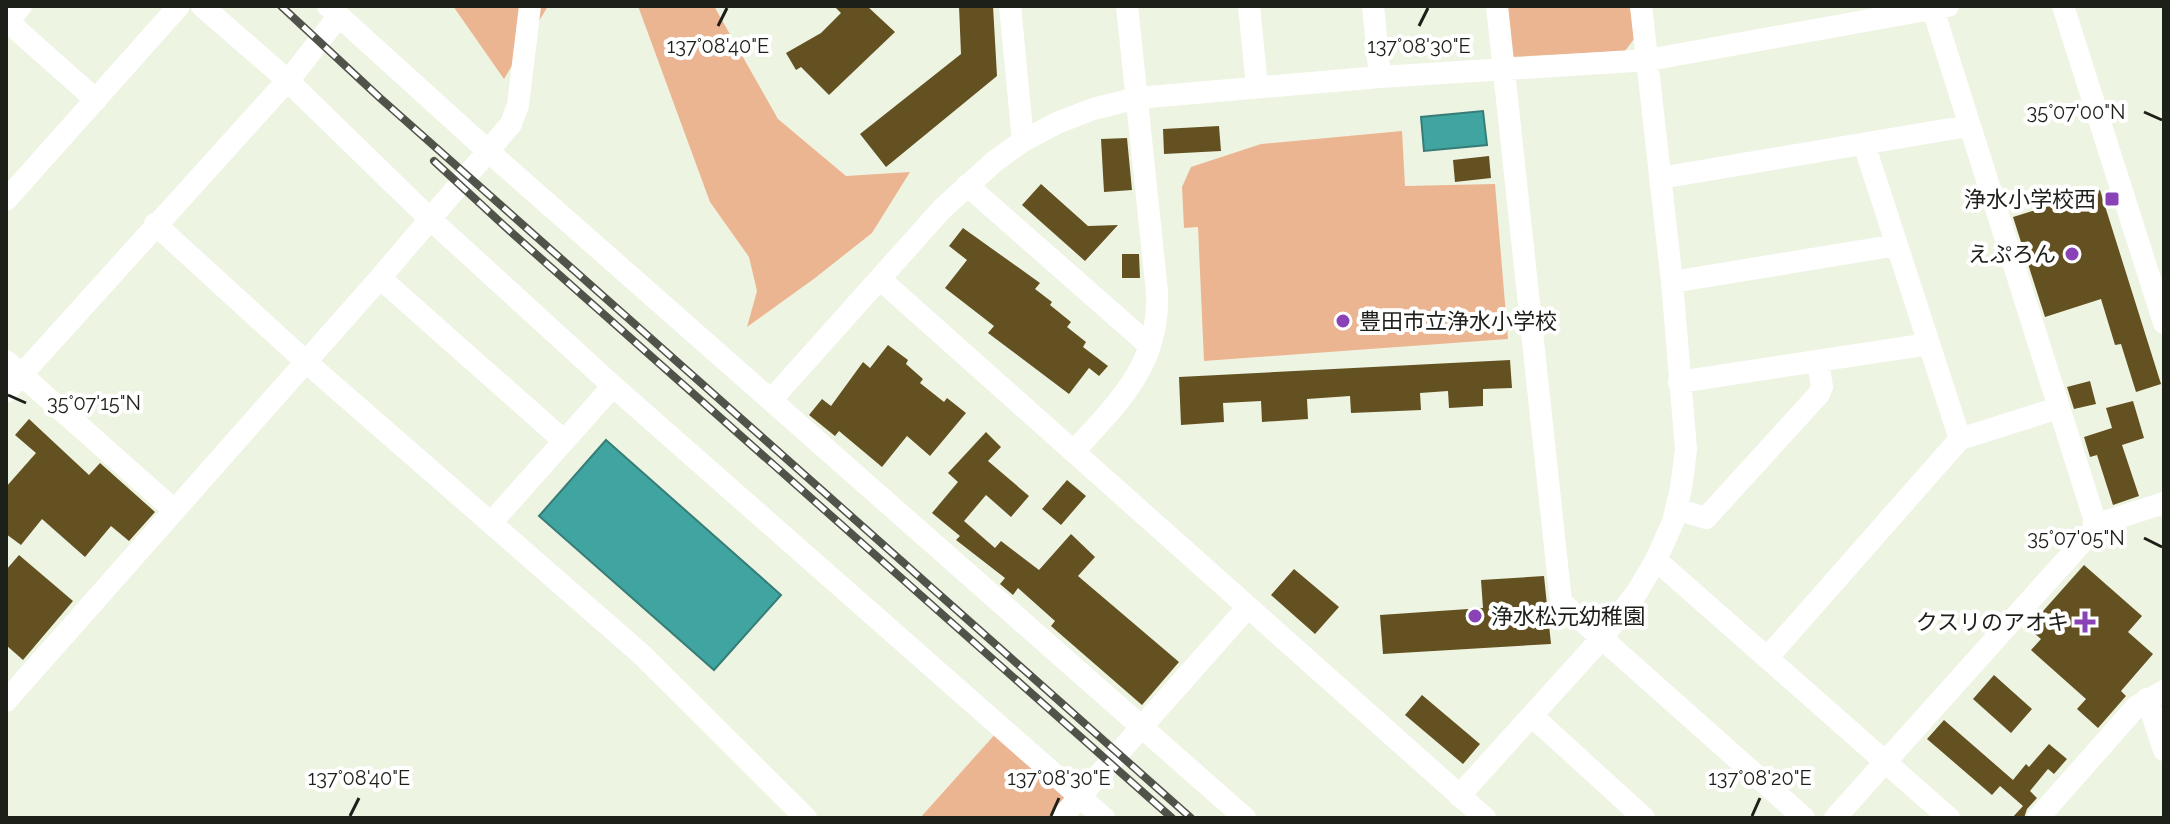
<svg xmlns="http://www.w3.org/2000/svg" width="2170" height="824" font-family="Raleway,'Noto Sans JP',sans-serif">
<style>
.green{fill:#ecb592}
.water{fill:#40a5a0;stroke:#367d78;stroke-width:2}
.building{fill:#645122}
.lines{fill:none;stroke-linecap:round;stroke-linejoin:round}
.minor{stroke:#fff;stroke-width:22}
.rail-casing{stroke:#50534a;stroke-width:8}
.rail{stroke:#fff;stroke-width:5;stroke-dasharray:15;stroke-linecap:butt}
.ticks{fill:none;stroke:#1d1f19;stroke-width:3}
.poi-dot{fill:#8a43b6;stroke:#fff;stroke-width:3}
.labels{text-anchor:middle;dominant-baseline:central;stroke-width:8;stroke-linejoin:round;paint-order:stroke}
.poi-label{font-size:22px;fill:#1d1f19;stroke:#fff;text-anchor:end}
.ticks-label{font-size:20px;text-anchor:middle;fill:#1d1f19;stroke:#fff;stroke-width:8;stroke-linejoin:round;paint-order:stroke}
</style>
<rect width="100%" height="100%" fill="#eef4e2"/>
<path class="green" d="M 453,6 L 548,6 L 504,79 Z
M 638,6 L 714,6 L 778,119 L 846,176 L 910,172 L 872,233 L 815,278 L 747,327 L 757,291 L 749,257 L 710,202 Z
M 1504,6 L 1630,6 L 1634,39 L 1625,51 L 1510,57 Z
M 1402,131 L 1405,186 L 1495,184 L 1508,339 L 1204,361 L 1198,227 L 1184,228 L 1182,187 L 1191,167 L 1261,144 Z
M 998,731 L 1070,795 L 1049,818 L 920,818 Z"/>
<path class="water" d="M 1483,111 L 1487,145 L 1424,151 L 1421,117 Z
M 606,440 L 781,595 L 714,670 L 539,516 Z"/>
<path class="building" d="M 834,6 L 867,6 L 895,32 L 829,95 L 801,67 L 796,70 L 786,53 L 821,33 L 841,13 Z
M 959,6 L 993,6 L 997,76 L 886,167 L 860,134 L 961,54 Z
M 1219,126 L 1221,151 L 1164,154 L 1163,129 Z
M 1127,138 L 1132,190 L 1104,192 L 1101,139 Z
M 1489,156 L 1491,178 L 1455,182 L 1453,160 Z
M 1041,184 L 1088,226 L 1118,225 L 1085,261 L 1022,205 Z
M 2100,190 L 2161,384 L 2136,392 L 2121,344 L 2115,345 L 2101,299 L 2045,317 L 2013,217 Z
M 963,228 L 1040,283 L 1035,289 L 1052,302 L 1050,305 L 1071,322 L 1067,327 L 1086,342 L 1083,347 L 1108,366 L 1099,376 L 1089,368 L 1069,394 L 988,333 L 994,326 L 945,288 L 967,260 L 949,246 Z
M 1122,254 L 1139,254 L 1140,278 L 1122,278 Z
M 888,345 L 908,360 L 906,364 L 923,379 L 920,383 L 944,402 L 947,398 L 966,413 L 930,456 L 907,436 L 882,467 L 839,431 L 835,436 L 809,415 L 822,399 L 831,406 L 863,362 L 870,368 Z
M 1510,360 L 1512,388 L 1483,389 L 1483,406 L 1449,408 L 1448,391 L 1420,393 L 1421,410 L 1351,413 L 1350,396 L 1307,399 L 1308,419 L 1262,422 L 1261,401 L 1223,403 L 1224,422 L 1181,425 L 1179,377 Z
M 2090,381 L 2096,404 L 2074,409 L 2067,387 Z
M 2133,401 L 2144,438 L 2122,445 L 2139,496 L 2113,505 L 2097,455 L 2090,457 L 2084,437 L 2112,428 L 2106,408 Z
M 29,419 L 89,475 L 100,463 L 155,512 L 129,541 L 111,526 L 85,557 L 42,519 L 21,545 L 6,534 L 6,487 L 36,453 L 15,435 Z
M 986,432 L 1001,447 L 988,461 L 1029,496 L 1011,517 L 986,495 L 964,521 L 995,548 L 1001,541 L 1039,570 L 1071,534 L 1095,557 L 1078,576 L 1179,662 L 1142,705 L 1051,626 L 1055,621 L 1018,588 L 1013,595 L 1000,584 L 1005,578 L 956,540 L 960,536 L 932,513 L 958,482 L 948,473 Z
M 1067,480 L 1086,496 L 1061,525 L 1042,509 Z
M 19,555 L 73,601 L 23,660 L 6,645 L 6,570 Z
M 2084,565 L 2142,616 L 2128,632 L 2153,654 L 2121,691 L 2126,696 L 2098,728 L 2077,709 L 2086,699 L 2031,650 L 2041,639 L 2028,628 Z
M 1294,569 L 1339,607 L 1315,634 L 1271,595 Z
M 1544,576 L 1551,644 L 1383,654 L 1380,615 L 1483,608 L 1481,580 Z
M 1994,675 L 2032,709 L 2011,733 L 1973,699 Z
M 1422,695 L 1480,744 L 1463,764 L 1405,715 Z
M 1944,720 L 2013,780 L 2026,764 L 2029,767 L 2049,744 L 2067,759 L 2054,774 L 2048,769 L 2030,791 L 2037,798 L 2027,809 L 2024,818 L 2012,818 L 2023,806 L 2000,786 L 1992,795 L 1927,739 Z"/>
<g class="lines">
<path class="minor" d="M 202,6 L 286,79 L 429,218 L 613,386 L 1104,818
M 328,6 L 488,151 L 1245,818
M 1010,6 L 1023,141
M 1249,6 L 1257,87
M 1373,6 L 1380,77
M 1497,6 L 1561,602 L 1804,818
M 1932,6 L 2094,518 L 2094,529
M 2063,6 L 2164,323
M 6,20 L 96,100
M 8,21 L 21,6
M 1864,144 L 1960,439
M 1660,178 L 1968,126
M 967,185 L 1150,346
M 6,200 L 179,6
M 155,224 L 305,361 L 640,653 L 806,818
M 380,278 L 563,440
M 881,280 L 1485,818
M 1672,282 L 1897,245
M 6,361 L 174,510
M 1679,382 L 1929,344
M 6,392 L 296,71 L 338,17
M 772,399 L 942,209 L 995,161 L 1023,141 L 1057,123 L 1093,109 L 1137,98 L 1380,77 L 1648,60 L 1948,6
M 1074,451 C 1119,402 1160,364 1157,292 L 1127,6
M 1676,509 L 1706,518 L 1819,394 L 1822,387 L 1818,362
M 491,523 L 613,386
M 1656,560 L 1949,818
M 1767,658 L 1960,439 L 2058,408
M 2147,699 L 2164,750
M 6,701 L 380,278 L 511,124 L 518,105 L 530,6
M 1532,716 L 1644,818
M 1459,796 L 1602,638 L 1637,592 L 1656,560 L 1673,522 L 1681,488 L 1686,449 L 1672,282 L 1641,6
M 1061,818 L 1248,607
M 1835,818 L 2094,529 L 2104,522 L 2164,503
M 2038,818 L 2137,706 L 2164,691"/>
<g class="rail-casing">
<path id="rail" d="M 281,6 L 380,98 L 1191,818
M 434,161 L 511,232 L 1172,818"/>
</g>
<use href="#rail" class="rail"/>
</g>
<path class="ticks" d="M 718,26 L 727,8M 1419,26 L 1428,8M 2144,112 L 2162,120M 8,395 L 26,403M 2144,538 L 2162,547M 350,816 L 359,798M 1051,816 L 1059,798M 1752,816 L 1760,798"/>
<g class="poi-dot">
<rect x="2104" y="191" width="16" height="16" rx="4"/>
<circle cx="2072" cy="254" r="8"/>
<circle cx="1343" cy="321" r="8"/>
<circle cx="1475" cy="616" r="8"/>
<path d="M2081 610h8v8h8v8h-8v8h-8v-8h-8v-8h8z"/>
</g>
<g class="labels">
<g class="poi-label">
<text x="2096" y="199">浄水小学校西</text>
<text x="2056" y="254">えぷろん</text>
<text x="1359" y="321" text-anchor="start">豊田市立浄水小学校</text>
<text x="1491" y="616" text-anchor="start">浄水松元幼稚園</text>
<text x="2069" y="622">クスリのアオキ</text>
</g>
</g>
<g class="ticks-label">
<text x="718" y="53">137°08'40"E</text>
<text x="1419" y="53">137°08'30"E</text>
<text x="2076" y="119">35°07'00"N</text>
<text x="94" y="410">35°07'15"N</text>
<text x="2076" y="545">35°07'05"N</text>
<text x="359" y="785">137°08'40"E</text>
<text x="1059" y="785">137°08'30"E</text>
<text x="1760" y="785">137°08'20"E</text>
</g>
<rect width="2170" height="824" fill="none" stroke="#1d1f19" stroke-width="16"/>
</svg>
